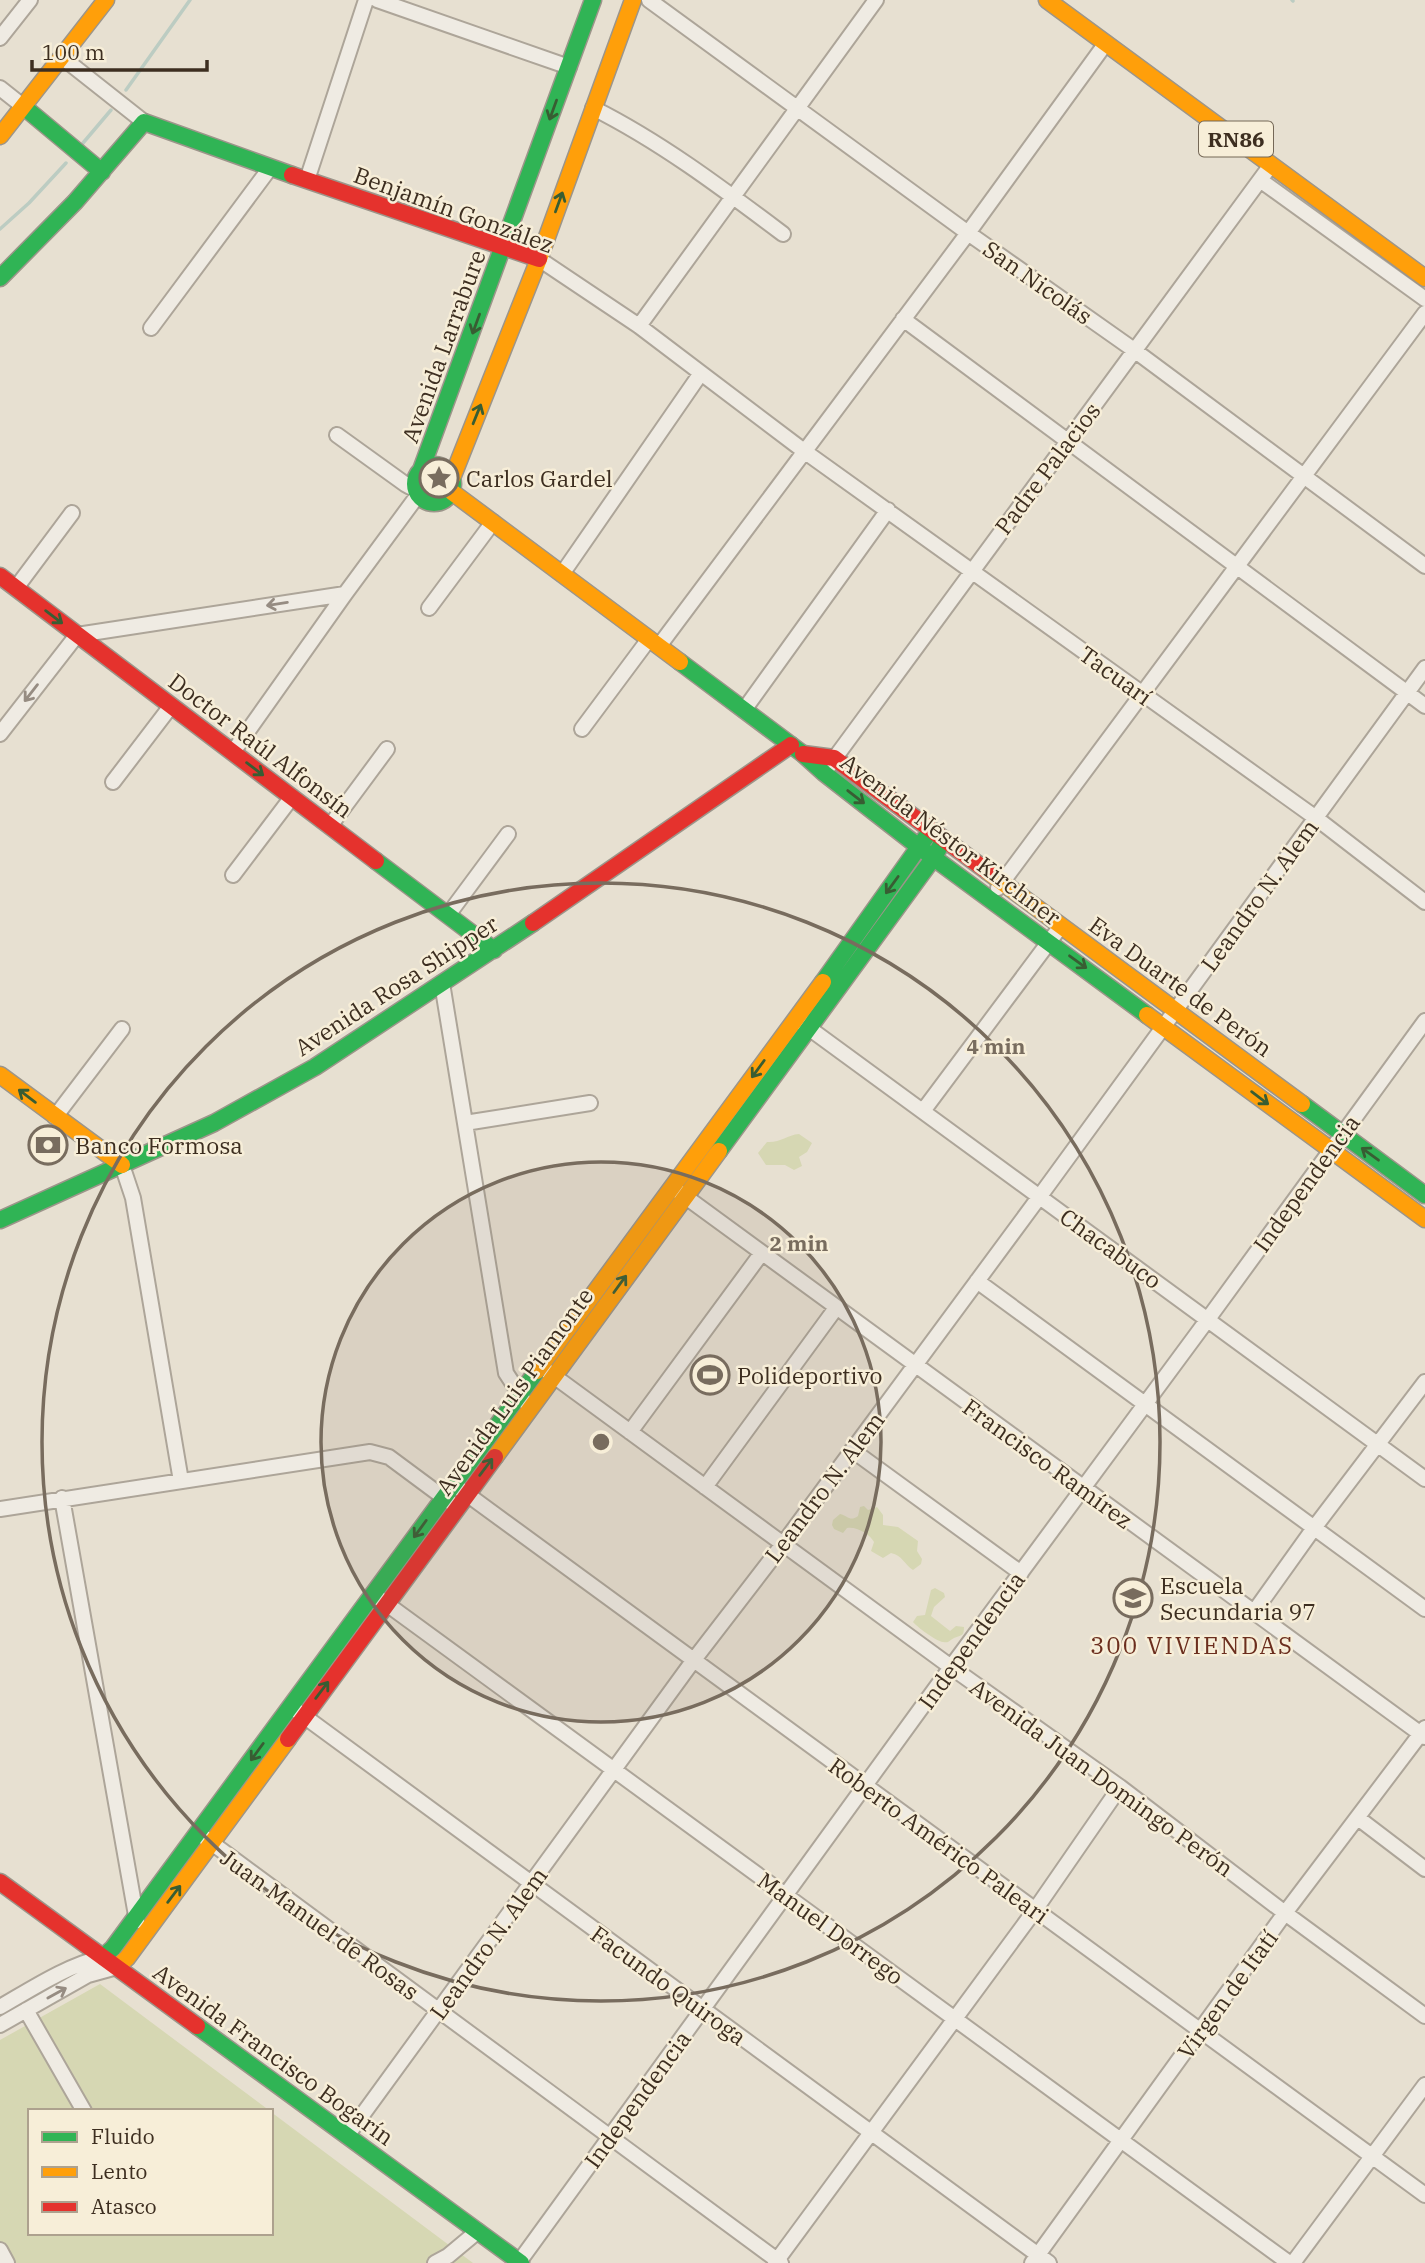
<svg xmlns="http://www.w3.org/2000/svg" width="1425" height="2263" font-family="'IBM Plex Serif',serif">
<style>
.green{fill:#d6d7b3}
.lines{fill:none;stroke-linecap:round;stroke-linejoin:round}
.stream{stroke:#bcccc2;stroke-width:3.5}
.street-casing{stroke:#ada599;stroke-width:18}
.fast-casing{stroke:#9c958a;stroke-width:19}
.slow-casing{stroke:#9c958a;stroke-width:19}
.jam-casing{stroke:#9c958a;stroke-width:19}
.street{stroke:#efebe3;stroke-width:14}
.fast{stroke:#30b455;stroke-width:16}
.slow{stroke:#ff9f0a;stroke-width:16}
.jam{stroke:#e5322d;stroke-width:16}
.oneway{stroke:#385d33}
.oneway2{stroke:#968c82}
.ring{fill:none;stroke:#786c5e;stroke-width:3.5}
.labels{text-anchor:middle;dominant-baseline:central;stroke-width:5;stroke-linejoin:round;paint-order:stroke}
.shield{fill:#f7eed8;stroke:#756857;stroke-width:2}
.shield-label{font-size:21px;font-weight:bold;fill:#3d2e20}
.street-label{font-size:23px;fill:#3d2e20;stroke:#f7eed8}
.poi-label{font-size:23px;fill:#3d2e20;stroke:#f7eed8;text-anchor:start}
.neighbourhood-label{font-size:24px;letter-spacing:2px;fill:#6b2e1e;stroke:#f7eed8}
.centre{fill:#786c5e;stroke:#f7eed8;stroke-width:3.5}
.ring-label{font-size:21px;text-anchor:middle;font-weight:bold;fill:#786c5e;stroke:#f7eed8;stroke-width:5;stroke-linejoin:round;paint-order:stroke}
</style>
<rect width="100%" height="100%" fill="#e7e0d1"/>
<path class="green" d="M423 483a13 13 0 1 1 26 0a13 13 0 1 1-26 0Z
M 799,1134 L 812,1143 L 807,1152 L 799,1157 L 802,1166 L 794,1170 L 785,1165 L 766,1165 L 758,1153 L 767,1142 C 780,1143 787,1135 799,1134 Z
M 864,1506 L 868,1510 L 877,1507 L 883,1515 L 883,1525 L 898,1527 L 918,1541 L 917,1551 L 922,1559 L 921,1564 L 913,1570 C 904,1564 903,1556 891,1553 L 883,1558 L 871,1551 L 874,1542 C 870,1534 856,1526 847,1528 L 843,1533 L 834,1529 L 832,1525 L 833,1520 L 840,1514 C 848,1516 850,1522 858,1516 L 860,1507 Z
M 935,1588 L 944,1593 L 945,1597 L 934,1607 L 931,1616 L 950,1631 L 956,1626 L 964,1627 C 964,1636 962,1635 954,1638 C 948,1641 950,1643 943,1642 C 936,1641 917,1627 913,1622 L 917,1616 L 925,1615 L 931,1590 Z
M 100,1984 L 270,2111 L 30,2111 L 30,2233 L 271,2233 L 271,2112 L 473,2263 L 0,2263 L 0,2040 Z"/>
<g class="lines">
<path class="stream" d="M 1292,0 L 1293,1
M 126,90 L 190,0
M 83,143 L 111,110
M 0,229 L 29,203 L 66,163"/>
<g class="street-casing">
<path id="street" d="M 377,0 L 569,67
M 649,0 L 968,233 L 1134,350 L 1425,566
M 0,38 L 30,0
M 63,58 L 144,122
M 0,88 L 24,107
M 593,108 C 661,142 723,189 783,234
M 307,180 L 366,0
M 1260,180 L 1425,299
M 539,259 L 639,326 L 804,451 L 1316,818 L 1425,902
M 903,319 L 1425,706
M 639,326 L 876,0
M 151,328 L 270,168
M 337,435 L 405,484 L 416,490
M 562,574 L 701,373
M 16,588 L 72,513
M 429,608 L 493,522
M 659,646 L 968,233 L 1106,43
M 744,710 L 888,510
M 582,729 L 649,639
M 0,734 L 77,635 L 345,594
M 233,752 L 345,594 L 418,495
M 829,766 L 1271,165
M 113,782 L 171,706
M 330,826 L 387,749
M 233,875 L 292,797
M 998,888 L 1425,313
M 448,915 L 508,834
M 442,983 L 506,1373 L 525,1402
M 802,1023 L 1425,1479
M 923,1111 L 1061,926
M 55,1117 L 122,1029
M 465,1123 L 590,1103
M 122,1165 L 133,1198 L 181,1481
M 679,1192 L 1425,1737
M 977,1281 L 1425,1609
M 547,1371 L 951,1667 L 1120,1787 L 1285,1913 L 1425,2016
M 630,1432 L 761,1254
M 852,1450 L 1021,1573
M 705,1487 L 836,1308
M 460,1489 L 1425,2195
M 62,1498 L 137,1921
M 0,1509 L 370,1452 L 389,1457 L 451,1503
M 380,1599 L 1289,2263
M 1254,1612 L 1314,1528 L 1425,1382
M 297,1711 L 1049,2263
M 1358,1818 L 1425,1869
M 205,1838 L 781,2263
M 0,2007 C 33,1988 66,1966 103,1957
M 26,2010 L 84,2111
M 0,2025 L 88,1975 L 117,1967
M 347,2136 L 693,1661 L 783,1544 L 1040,1196 L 1425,668
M 0,2250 L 7,2263
M 519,2262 L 951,1667 L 1208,1319 L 1425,1021
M 435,2263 L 448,2256 L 478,2231
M 775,2263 L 1035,1910 L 1120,1787
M 1032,2263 L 1285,1913 L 1425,1728
M 1293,2263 L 1425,2085"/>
</g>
<g class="fast-casing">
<path id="fast" d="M 24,107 L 102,172
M 0,278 L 75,202 L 144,122 L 292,175
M415 484a19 19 0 1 1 38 0a19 19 0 1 1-38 0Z
M 421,470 L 593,0
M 680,662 L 803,754 L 824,773 L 919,847 L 1147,1015
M 376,861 L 494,950
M 823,982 L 931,830
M 1302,1104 L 1425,1195
M 719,1151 L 934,857 L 944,839
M 0,1220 L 214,1123 L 315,1067 L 533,923
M 103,1957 L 113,1948 L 537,1371
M 197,2026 L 521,2263"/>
</g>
<g class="slow-casing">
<path id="slow" d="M 1047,0 L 1425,278
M 0,136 L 106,0
M 452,478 L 539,259 L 633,0
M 452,492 L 680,662
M 987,871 L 1302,1104
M 1147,1015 L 1425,1219
M 0,1075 L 122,1165
M 537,1371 L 823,982
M 495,1457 L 719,1151
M 117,1967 L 127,1958 L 288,1739"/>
</g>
<g class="jam-casing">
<path id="jam" d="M 292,175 L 539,259
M 0,576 L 376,861
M 803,754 L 834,758 L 987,871
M 533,923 L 791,745
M 288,1739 L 495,1457
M 0,1882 L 197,2026"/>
</g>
<use href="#street" class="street"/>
<use href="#fast" class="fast"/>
<use href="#slow" class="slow"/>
<use href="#jam" class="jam"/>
</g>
<defs><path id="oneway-shaft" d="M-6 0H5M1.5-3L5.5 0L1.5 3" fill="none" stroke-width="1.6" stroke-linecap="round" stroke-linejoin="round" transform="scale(1.75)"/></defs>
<g class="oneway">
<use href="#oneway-shaft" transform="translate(553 110) rotate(110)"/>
<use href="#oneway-shaft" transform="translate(559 202) rotate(-70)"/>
<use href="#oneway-shaft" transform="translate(476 324) rotate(110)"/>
<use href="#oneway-shaft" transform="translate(477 414) rotate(-68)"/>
<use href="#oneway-shaft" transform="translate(54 617) rotate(37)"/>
<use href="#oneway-shaft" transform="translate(255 769) rotate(37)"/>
<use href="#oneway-shaft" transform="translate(856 797) rotate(38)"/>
<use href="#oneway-shaft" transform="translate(892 885) rotate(126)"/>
<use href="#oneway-shaft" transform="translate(1078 962) rotate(36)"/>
<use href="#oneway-shaft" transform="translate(758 1069) rotate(126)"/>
<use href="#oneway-shaft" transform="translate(27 1096) rotate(-143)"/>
<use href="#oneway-shaft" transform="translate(1260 1098) rotate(37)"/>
<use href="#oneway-shaft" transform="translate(1370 1154) rotate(-144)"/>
<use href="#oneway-shaft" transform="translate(620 1284) rotate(-54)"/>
<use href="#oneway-shaft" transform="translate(486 1467) rotate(-53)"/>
<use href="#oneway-shaft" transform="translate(420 1529) rotate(126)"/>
<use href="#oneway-shaft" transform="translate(322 1690) rotate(-53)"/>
<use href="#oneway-shaft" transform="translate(257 1752) rotate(126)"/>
<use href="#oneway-shaft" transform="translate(174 1894) rotate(-53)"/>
</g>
<g class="oneway2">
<use href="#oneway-shaft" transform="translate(277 604) rotate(171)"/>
<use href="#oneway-shaft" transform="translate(31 693) rotate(128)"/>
<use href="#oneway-shaft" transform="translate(57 1993) rotate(-29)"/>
</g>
<circle cx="601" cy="1442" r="280" fill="#786c5e" fill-opacity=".12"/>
<g class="ring">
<circle cx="601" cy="1442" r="280"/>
<circle cx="601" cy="1442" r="559"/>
</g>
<defs>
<g id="sight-ring" transform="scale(2.0125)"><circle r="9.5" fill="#f7eed8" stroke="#786c5e" stroke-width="1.5"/><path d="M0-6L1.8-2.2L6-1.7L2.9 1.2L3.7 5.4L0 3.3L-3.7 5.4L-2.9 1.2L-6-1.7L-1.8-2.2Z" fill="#786c5e"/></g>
<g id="bank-ring" transform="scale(2.0125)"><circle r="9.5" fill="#f7eed8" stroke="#786c5e" stroke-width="1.5"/><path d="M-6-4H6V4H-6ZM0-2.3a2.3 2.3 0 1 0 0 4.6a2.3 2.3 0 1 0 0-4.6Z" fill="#786c5e"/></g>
<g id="stadium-ring" transform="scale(2.0125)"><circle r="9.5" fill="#f7eed8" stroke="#786c5e" stroke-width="1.5"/><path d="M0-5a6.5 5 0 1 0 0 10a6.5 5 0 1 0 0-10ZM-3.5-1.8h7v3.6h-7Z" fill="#786c5e"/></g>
<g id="school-ring" transform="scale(2.0125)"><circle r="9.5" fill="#f7eed8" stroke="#786c5e" stroke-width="1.5"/><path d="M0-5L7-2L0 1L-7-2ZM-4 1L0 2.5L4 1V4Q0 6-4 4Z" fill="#786c5e"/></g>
</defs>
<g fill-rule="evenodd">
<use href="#sight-ring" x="439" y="478"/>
<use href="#bank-ring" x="48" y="1145"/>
<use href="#stadium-ring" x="710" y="1375"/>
<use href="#school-ring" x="1133" y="1598"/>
</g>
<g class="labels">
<rect class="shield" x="1199" y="121.5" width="74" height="35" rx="5"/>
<g class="shield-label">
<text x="1236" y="139">RN86</text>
</g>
<g class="street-label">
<text transform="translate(454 209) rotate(20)">Benjamín González</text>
<text transform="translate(1038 282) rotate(35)">San Nicolás</text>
<text transform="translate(443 346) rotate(-70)">Avenida Larrabure</text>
<text transform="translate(1047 468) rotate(-53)">Padre Palacios</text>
<text transform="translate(1116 675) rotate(36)">Tacuarí</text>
<text transform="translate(261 745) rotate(37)">Doctor Raúl Alfonsín</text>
<text transform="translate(951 839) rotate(37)">Avenida Néstor Kirchner</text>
<text transform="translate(1259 895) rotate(-54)">Leandro N. Alem</text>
<text transform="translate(396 985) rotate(-33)">Avenida Rosa Shipper</text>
<text transform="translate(1181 986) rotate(36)">Eva Duarte de Perón</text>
<text transform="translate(1306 1183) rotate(-54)">Independencia</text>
<text transform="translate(1111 1248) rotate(36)">Chacabuco</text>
<text transform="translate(514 1391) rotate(-54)">Avenida Luis Piamonte</text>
<text transform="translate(1048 1463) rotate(36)">Francisco Ramírez</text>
<text transform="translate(824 1487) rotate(-53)">Leandro N. Alem</text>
<text transform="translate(971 1640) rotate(-54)">Independencia</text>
<text transform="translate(1102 1777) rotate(36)">Avenida Juan Domingo Perón</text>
<text transform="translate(939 1840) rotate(36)">Roberto Américo Paleari</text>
<text transform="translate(320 1924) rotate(36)">Juan Manuel de Rosas</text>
<text transform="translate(831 1928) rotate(36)">Manuel Dorrego</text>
<text transform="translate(488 1943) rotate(-54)">Leandro N. Alem</text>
<text transform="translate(669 1985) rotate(36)">Facundo Quiroga</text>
<text transform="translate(1227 1994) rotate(-54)">Virgen de Itatí</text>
<text transform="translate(274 2054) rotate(36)">Avenida Francisco Bogarín</text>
<text transform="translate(637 2099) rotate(-54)">Independencia</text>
</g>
<g class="poi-label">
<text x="466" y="478">Carlos Gardel</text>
<text x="75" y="1145">Banco Formosa</text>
<text x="737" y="1375">Polideportivo</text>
<text x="1160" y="1585">Escuela<tspan x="1160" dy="26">Secundaria 97</tspan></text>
</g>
<g class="neighbourhood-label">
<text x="1192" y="1645">300 VIVIENDAS</text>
</g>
</g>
<circle cx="601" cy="1442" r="10" class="centre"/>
<g class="ring-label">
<text x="996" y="1054">4 min</text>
<text x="799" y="1251">2 min</text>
</g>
<rect x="28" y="2109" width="245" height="126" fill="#f7eed8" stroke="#ada18e" stroke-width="2"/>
<rect x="42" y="2132" width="35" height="10" fill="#30b455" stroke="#ada18e" stroke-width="2"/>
<text x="91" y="2144" font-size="21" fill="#3d2e20">Fluido</text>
<rect x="42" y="2167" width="35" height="10" fill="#ff9f0a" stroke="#ada18e" stroke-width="2"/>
<text x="91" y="2179" font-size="21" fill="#3d2e20">Lento</text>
<rect x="42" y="2202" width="35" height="10" fill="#e5322d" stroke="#ada18e" stroke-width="2"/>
<text x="91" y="2214" font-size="21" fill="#3d2e20">Atasco</text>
<path d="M32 60v10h175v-10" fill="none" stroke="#3d2e20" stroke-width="3.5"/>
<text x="42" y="60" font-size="21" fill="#3d2e20" stroke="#f7eed8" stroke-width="5" paint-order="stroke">100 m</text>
</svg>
